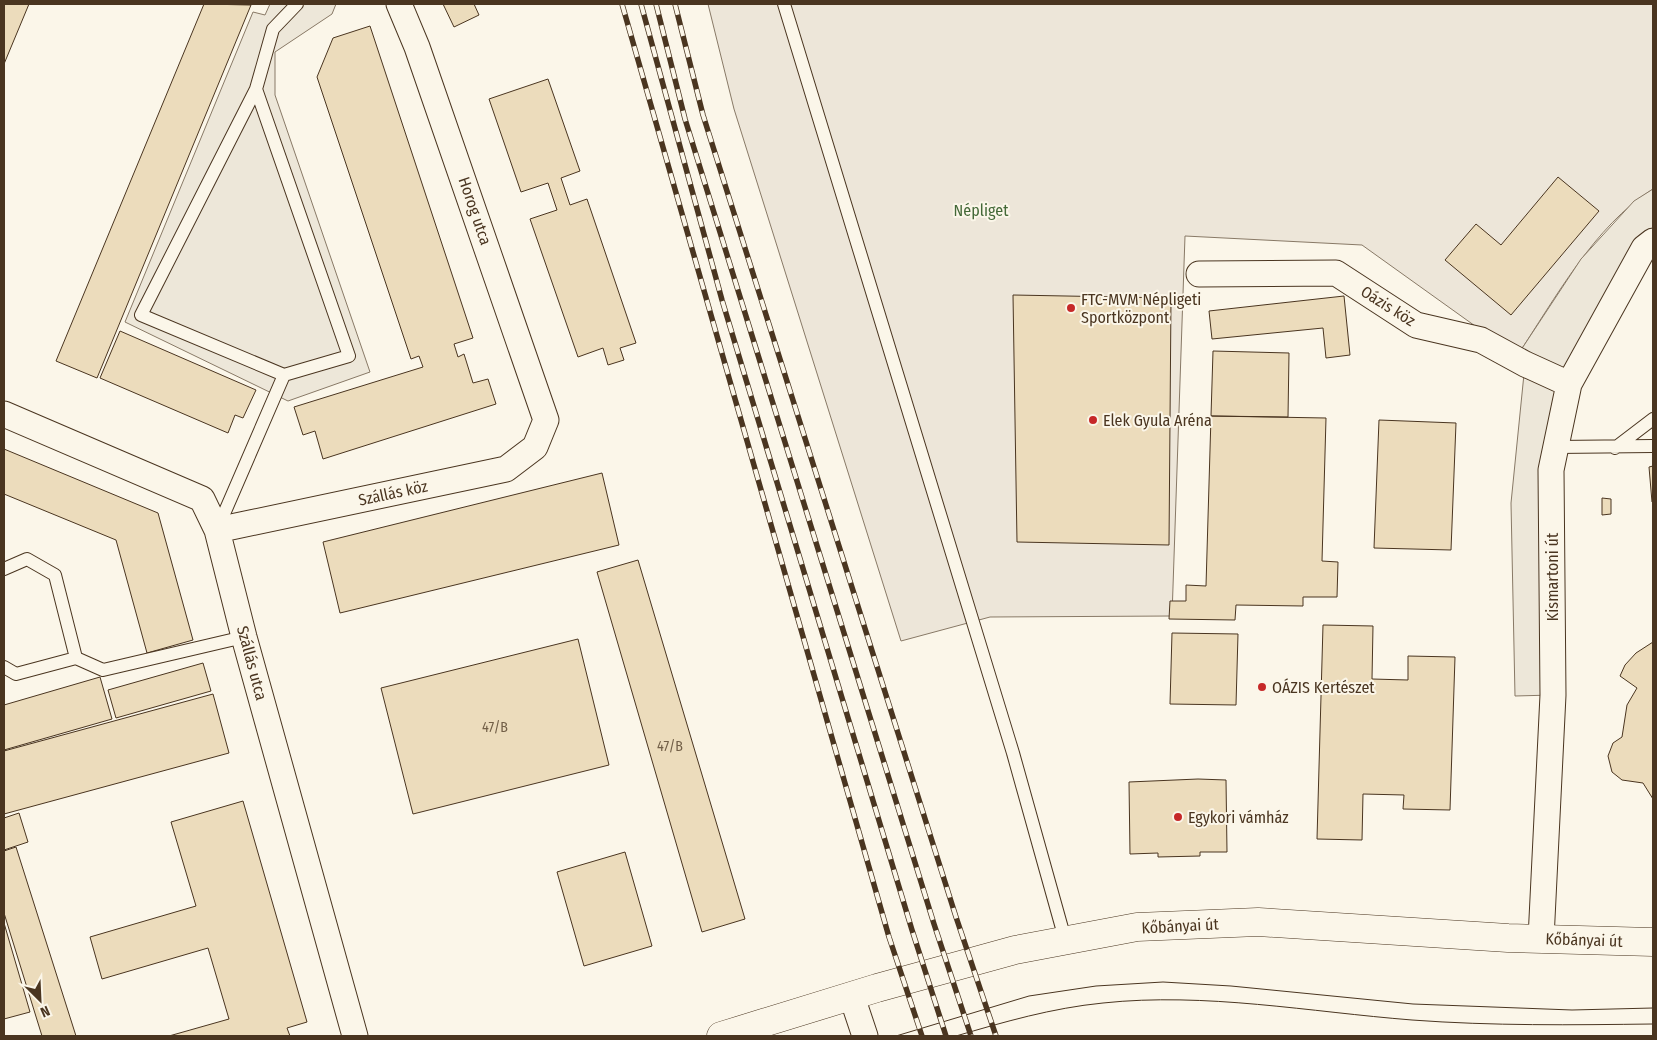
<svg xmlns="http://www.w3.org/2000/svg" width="1657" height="1040" font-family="'Fira Sans Condensed',sans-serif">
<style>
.green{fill:#ede6d9;stroke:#887966}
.parking{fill:#ede7d9;stroke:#887966}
.building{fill:#ecdcbc;stroke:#4a3520}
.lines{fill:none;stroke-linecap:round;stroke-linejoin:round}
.lane-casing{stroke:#4a3520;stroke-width:14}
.street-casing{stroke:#4a3520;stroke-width:27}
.primary-casing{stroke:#4a3520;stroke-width:29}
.lane{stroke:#fbf6e9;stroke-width:12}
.street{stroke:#fbf6e9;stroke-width:25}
.primary{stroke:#fbf6e9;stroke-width:28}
.tram{stroke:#4a3520;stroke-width:1}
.rail-casing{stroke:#4a3520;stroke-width:5.5}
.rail{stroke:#fbf6e9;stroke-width:4;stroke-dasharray:11;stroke-linecap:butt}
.poi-dot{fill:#c62828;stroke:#fbf6e9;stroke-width:2}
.labels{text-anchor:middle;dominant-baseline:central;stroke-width:4;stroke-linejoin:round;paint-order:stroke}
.number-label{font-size:14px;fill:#725f47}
.park-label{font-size:16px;fill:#436837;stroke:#fbf6e9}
.street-label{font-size:16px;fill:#4a3520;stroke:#fbf6e9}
.poi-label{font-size:16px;fill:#4a3520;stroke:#fbf6e9;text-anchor:start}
</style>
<rect width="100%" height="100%" fill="#fbf6e9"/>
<path class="green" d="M 708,4 L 1653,4 L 1653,189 C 1594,226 1555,299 1517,356 L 1362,245 L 1185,236 L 1172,616 L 990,617 L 901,641 L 734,109 Z"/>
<path class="parking" d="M 270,4 L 336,4 L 332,14 L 275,52 L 275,95 L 370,372 L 288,401 L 125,322 L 253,12 L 265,15 Z
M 1653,189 L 1653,241 L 1577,370 L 1556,447 L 1553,695 L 1515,696 L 1511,503 L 1525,364 L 1517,356 L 1581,259 L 1634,201 Z"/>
<path class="building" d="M 4,4 L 29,4 L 4,64 Z
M 204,4 L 251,5 L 97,378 L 56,361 Z
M 443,4 L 474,4 L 479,15 L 454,27 Z
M 370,26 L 473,338 L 454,344 L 458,357 L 464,354 L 473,383 L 488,379 L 496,404 L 323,459 L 315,431 L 303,435 L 294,407 L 423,367 L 419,356 L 411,359 L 317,77 L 333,38 Z
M 548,79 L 580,171 L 561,178 L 570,205 L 587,199 L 636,343 L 620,348 L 624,360 L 608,365 L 603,348 L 578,357 L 530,219 L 557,210 L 548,183 L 521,192 L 489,99 Z
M 1558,177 L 1599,211 L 1511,315 L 1445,260 L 1476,224 L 1501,245 Z
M 1013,295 L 1171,298 L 1169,545 L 1017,542 Z
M 1344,296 L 1350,355 L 1326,358 L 1323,328 L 1212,339 L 1209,311 Z
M 120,331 L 256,390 L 243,418 L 235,415 L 228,433 L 100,378 Z
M 1213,351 L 1289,353 L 1288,417 L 1211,416 Z
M 1211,416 L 1326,418 L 1322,561 L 1338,562 L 1337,597 L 1303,597 L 1303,606 L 1236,605 L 1235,620 L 1169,619 L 1170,601 L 1186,601 L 1186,585 L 1206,586 Z
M 1379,420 L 1456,423 L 1451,550 L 1374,548 Z
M 4,449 L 158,513 L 193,640 L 147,653 L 116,540 L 4,494 Z
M 1653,466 L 1653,502 L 1652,502 L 1649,467 Z
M 602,473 L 619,545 L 340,613 L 323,542 Z
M 1602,498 L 1611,499 L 1611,514 L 1602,515 Z
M 638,560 L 745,919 L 702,932 L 597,572 Z
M 1323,625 L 1373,626 L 1372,679 L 1408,680 L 1408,656 L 1455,657 L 1450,810 L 1403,809 L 1404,795 L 1363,794 L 1362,840 L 1317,839 Z
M 1172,633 L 1238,634 L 1236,705 L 1170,704 Z
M 578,639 L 609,765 L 413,814 L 381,688 Z
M 1653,642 L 1653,799 L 1643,783 L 1622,780 L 1612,772 L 1608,756 L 1613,743 L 1622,737 L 1627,705 L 1637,688 L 1620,676 L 1625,665 L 1636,653 Z
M 203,663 L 211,691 L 116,718 L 108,690 Z
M 100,677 L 112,719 L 4,750 L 4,705 Z
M 213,694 L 229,753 L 4,814 L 4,751 Z
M 1198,779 L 1226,780 L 1227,852 L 1200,852 L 1200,856 L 1158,857 L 1158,853 L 1130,854 L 1129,782 Z
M 243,801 L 307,1022 L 287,1028 L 290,1036 L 169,1036 L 229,1019 L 208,948 L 102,979 L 90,937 L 196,906 L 171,822 Z
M 19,813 L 28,842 L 4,850 L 4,818 Z
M 16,847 L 76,1036 L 42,1036 L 4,913 L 4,851 Z
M 625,852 L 652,946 L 584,966 L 557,872 Z
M 4,923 L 30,1012 L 4,1019 Z"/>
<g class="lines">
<g class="lane-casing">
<path id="lane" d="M 784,4 L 1013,753 L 1065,939
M 256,89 L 141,315 L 284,375
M 1556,447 L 1653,446
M 1615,448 L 1653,419
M 217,530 L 284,375 L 349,356 L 256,89 L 273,29 L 297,4
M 4,569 L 27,559 L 55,575 L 76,658 L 103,670 L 244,637
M 4,667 L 16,674 L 76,658"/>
</g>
<g class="street-casing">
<path id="street" d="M 1199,274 L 1336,273 L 1416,325 L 1481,340 L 1525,364 L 1569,384
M 4,414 L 202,499 L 217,530 L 244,637 L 355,1036
M 217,530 L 506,469 L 535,447 L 546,420 L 417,47 L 399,4
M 1541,939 L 1553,695 L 1551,470 L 1569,384 L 1644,248 L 1653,241
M 852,997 L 865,1036"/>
</g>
<g class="primary-casing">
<path id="primary" d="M 721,1036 L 877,988 L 1015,950 L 1137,927 L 1258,922 L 1508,938 L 1653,942"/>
</g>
<use href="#lane" class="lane"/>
<use href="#street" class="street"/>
<use href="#primary" class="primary"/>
<path class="tram" d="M 896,1036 L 1029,996 L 1096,986 L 1163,982 L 1231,986 L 1413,1004 L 1572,1010 L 1653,1008
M 956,1036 C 1004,1022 1052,1008 1103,1003 C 1205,992 1310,1012 1412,1020 C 1492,1026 1573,1025 1653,1024"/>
<g class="rail-casing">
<path id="rail" d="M 622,4 L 889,937 L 922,1036
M 641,4 L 722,300 L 912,930 L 946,1036
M 656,4 L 685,119 L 934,924 L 971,1036
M 675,4 L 703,115 L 956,917 L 996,1036"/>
</g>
<use href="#rail" class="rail"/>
</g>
<g class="poi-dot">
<circle cx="1071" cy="308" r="5"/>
<circle cx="1093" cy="420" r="5"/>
<circle cx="1262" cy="687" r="5"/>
<circle cx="1178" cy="817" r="5"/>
</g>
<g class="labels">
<g class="number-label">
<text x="495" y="727">47/B</text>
<text x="670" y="746">47/B</text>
</g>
<g class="park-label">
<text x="981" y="210">Népliget</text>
</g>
<g class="street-label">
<text transform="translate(475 211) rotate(71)">Horog utca</text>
<text transform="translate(1388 306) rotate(32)">Oázis köz</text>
<text transform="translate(393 493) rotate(-12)">Szállás köz</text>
<text transform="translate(1552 577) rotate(-90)">Kismartoni út</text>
<text transform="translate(252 663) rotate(75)">Szállás utca</text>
<text transform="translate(1180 926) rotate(-3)">Kőbányai út</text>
<text transform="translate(1584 940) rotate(2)">Kőbányai út</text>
</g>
<g class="poi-label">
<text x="1081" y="299">FTC-MVM Népligeti<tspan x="1081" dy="18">Sportközpont</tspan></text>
<text x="1103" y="420">Elek Gyula Aréna</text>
<text x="1272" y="687">OÁZIS Kertészet</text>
<text x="1188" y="817">Egykori vámház</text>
</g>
</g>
<rect width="1657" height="1040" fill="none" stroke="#4a3520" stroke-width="10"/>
<g transform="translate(40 1000) rotate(156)" stroke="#fbf6e9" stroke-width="4" paint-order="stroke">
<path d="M0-4L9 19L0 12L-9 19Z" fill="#4a3520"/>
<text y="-8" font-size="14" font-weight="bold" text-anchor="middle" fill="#4a3520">N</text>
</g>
</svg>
